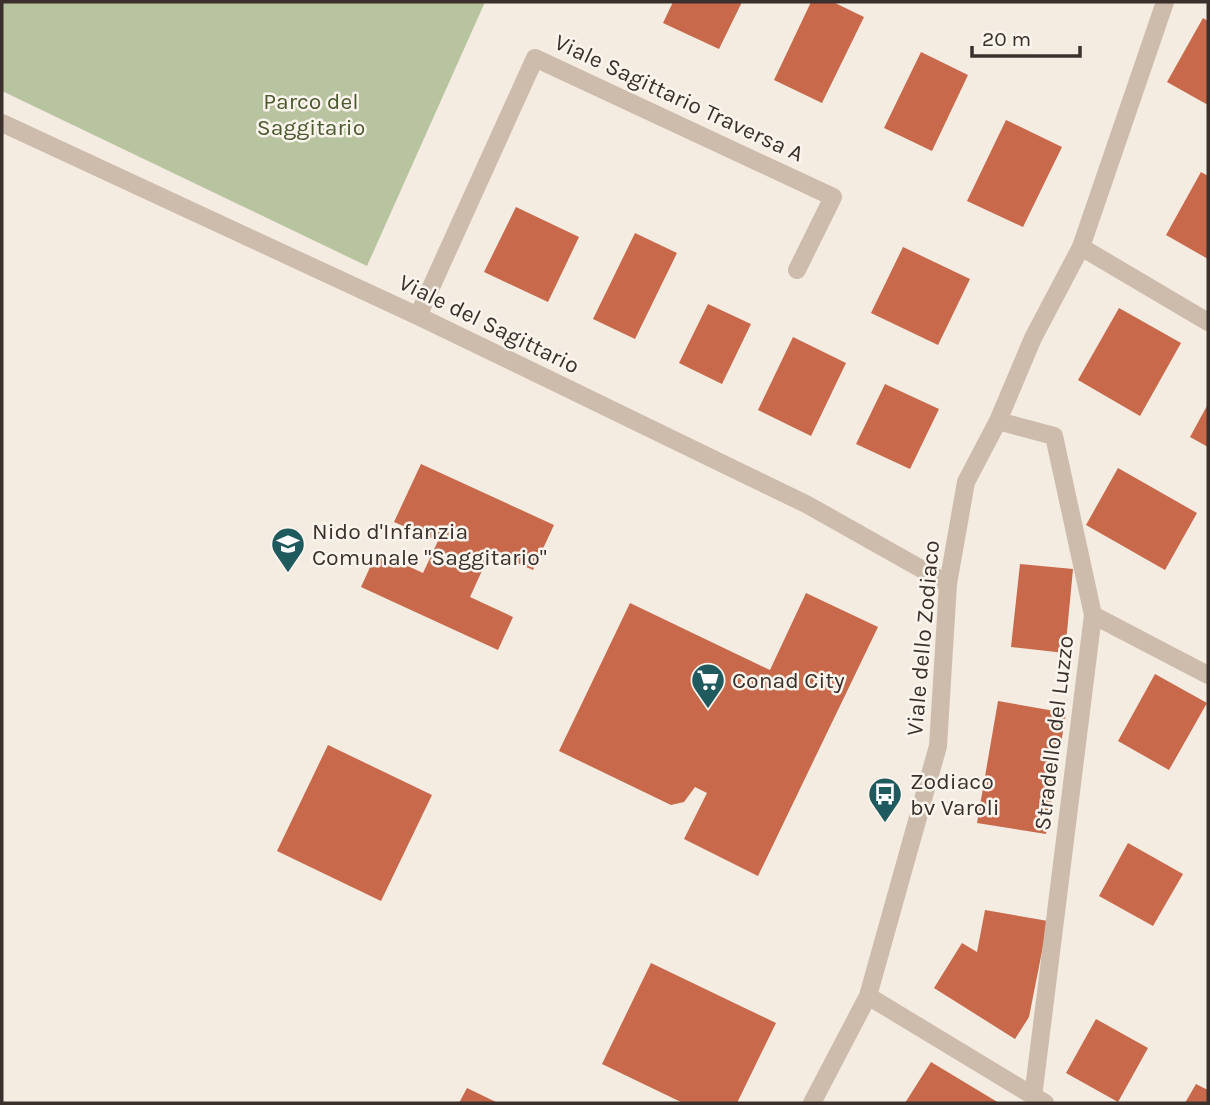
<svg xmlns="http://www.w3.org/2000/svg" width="1210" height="1105" font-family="Karla,sans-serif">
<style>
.green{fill:#b8c4a0}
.building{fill:#c8694b}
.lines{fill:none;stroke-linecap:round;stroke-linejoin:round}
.street{stroke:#cdbbac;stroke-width:18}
.labels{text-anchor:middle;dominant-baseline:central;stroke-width:5;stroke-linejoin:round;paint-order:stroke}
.street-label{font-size:23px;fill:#3b302b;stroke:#fbf5ee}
.park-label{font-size:23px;fill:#4a5a2e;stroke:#fbf5ee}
.poi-label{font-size:23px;fill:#3b302b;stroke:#fbf5ee;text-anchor:start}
</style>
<rect width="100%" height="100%" fill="#f4ebe1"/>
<path class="green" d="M 2,2 L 485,2 L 367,266 L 2,91 Z"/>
<path class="building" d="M 673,2 L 742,2 L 719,49 L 663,23 Z
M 811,2 L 833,2 L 864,17 L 822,103 L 774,80 Z
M 1203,18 L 1208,21 L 1208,105 L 1167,82 Z
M 921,52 L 968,75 L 932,151 L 884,128 Z
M 1006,120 L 1062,147 L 1023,227 L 967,201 Z
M 1201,172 L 1208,176 L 1208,259 L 1166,235 Z
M 516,207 L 579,237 L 548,302 L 484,272 Z
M 635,233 L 677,253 L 635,339 L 593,319 Z
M 903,247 L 970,279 L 938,345 L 871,313 Z
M 708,304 L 751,324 L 722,384 L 679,363 Z
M 1119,308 L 1181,343 L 1140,416 L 1078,380 Z
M 793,337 L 846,363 L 811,436 L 758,410 Z
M 885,384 L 939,409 L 910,469 L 856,444 Z
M 1208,404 L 1208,447 L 1190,437 Z
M 421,464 L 554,525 L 533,570 L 491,551 L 470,597 L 513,617 L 498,650 L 361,587 L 377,552 L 423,573 L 438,541 L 394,522 Z
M 1118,468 L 1197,513 L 1165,570 L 1086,525 Z
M 1020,564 L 1073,569 L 1065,653 L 1011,647 Z
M 806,593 L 878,627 L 758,876 L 684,839 L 707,793 L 695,787 L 684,802 L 671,805 L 559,751 L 630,603 L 770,670 Z
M 1155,674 L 1207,703 L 1169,770 L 1118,741 Z
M 998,701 L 1066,713 L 1046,834 L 977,823 Z
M 328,745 L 432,795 L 381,901 L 277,851 Z
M 1128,843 L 1183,874 L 1153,926 L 1099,896 Z
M 985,910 L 1048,921 L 1029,1017 L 1015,1039 L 934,988 L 962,943 L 977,952 Z
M 651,963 L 776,1023 L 737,1103 L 683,1103 L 602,1064 Z
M 1096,1019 L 1148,1048 L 1118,1102 L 1066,1073 Z
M 931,1062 L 999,1103 L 905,1103 Z
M 1196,1084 L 1208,1090 L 1208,1103 L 1185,1103 Z
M 467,1088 L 498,1103 L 459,1103 Z"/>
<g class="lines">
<path class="street" d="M 2,123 L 418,316 L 806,504 L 948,584
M 1081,247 L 1208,322
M 418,316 L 535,58 L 833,197 L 797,270
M 998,421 L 1054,436 L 1093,615 L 1033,1097
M 1093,615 L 1208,675
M 868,996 L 1045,1103
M 812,1103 L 868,996 L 938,746 L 948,584 L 966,482 L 998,421 L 1033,338 L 1081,247 L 1165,2"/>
</g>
<defs>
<g id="school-pin" transform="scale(1.75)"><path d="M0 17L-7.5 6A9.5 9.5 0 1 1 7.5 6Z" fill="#1f5a5e" stroke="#fbf5ee"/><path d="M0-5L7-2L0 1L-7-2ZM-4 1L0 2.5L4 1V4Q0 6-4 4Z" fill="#fff"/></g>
<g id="supermarket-pin" transform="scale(1.75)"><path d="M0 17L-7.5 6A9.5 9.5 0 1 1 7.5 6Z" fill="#1f5a5e" stroke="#fbf5ee"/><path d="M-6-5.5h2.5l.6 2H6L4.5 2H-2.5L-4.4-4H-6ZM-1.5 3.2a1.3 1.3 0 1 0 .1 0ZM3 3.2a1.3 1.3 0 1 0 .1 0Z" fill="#fff"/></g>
<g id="bus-pin" transform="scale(1.75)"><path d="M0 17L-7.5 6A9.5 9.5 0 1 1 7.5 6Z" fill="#1f5a5e" stroke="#fbf5ee"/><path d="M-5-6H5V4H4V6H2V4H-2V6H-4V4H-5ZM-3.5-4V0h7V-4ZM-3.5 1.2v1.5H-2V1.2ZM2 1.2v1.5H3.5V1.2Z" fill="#fff"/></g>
</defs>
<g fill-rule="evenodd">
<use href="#school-pin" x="288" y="544"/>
<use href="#supermarket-pin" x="708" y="680"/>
<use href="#bus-pin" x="885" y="794"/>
</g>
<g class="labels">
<g class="street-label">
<text transform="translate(679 98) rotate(25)">Viale Sagittario Traversa A</text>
<text transform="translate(489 324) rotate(26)">Viale del Sagittario</text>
<text transform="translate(923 638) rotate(-85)">Viale dello Zodiaco</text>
<text transform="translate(1054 733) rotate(-83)">Stradello del Luzzo</text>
</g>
<g class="park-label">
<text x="311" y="101">Parco del<tspan x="311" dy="26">Saggitario</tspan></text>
</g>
<g class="poi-label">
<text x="312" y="531">Nido d'Infanzia<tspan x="312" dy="26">Comunale "Saggitario"</tspan></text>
<text x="732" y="680">Conad City</text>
<text x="910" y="781">Zodiaco<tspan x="910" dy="26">bv Varoli</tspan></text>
</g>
</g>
<rect width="1210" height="1105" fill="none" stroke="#3b302b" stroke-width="7"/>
<path d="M972 46v10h108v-10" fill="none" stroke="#3b302b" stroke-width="3.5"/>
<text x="982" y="46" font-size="21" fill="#3b302b" stroke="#fbf5ee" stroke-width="5" paint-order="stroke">20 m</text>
</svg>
